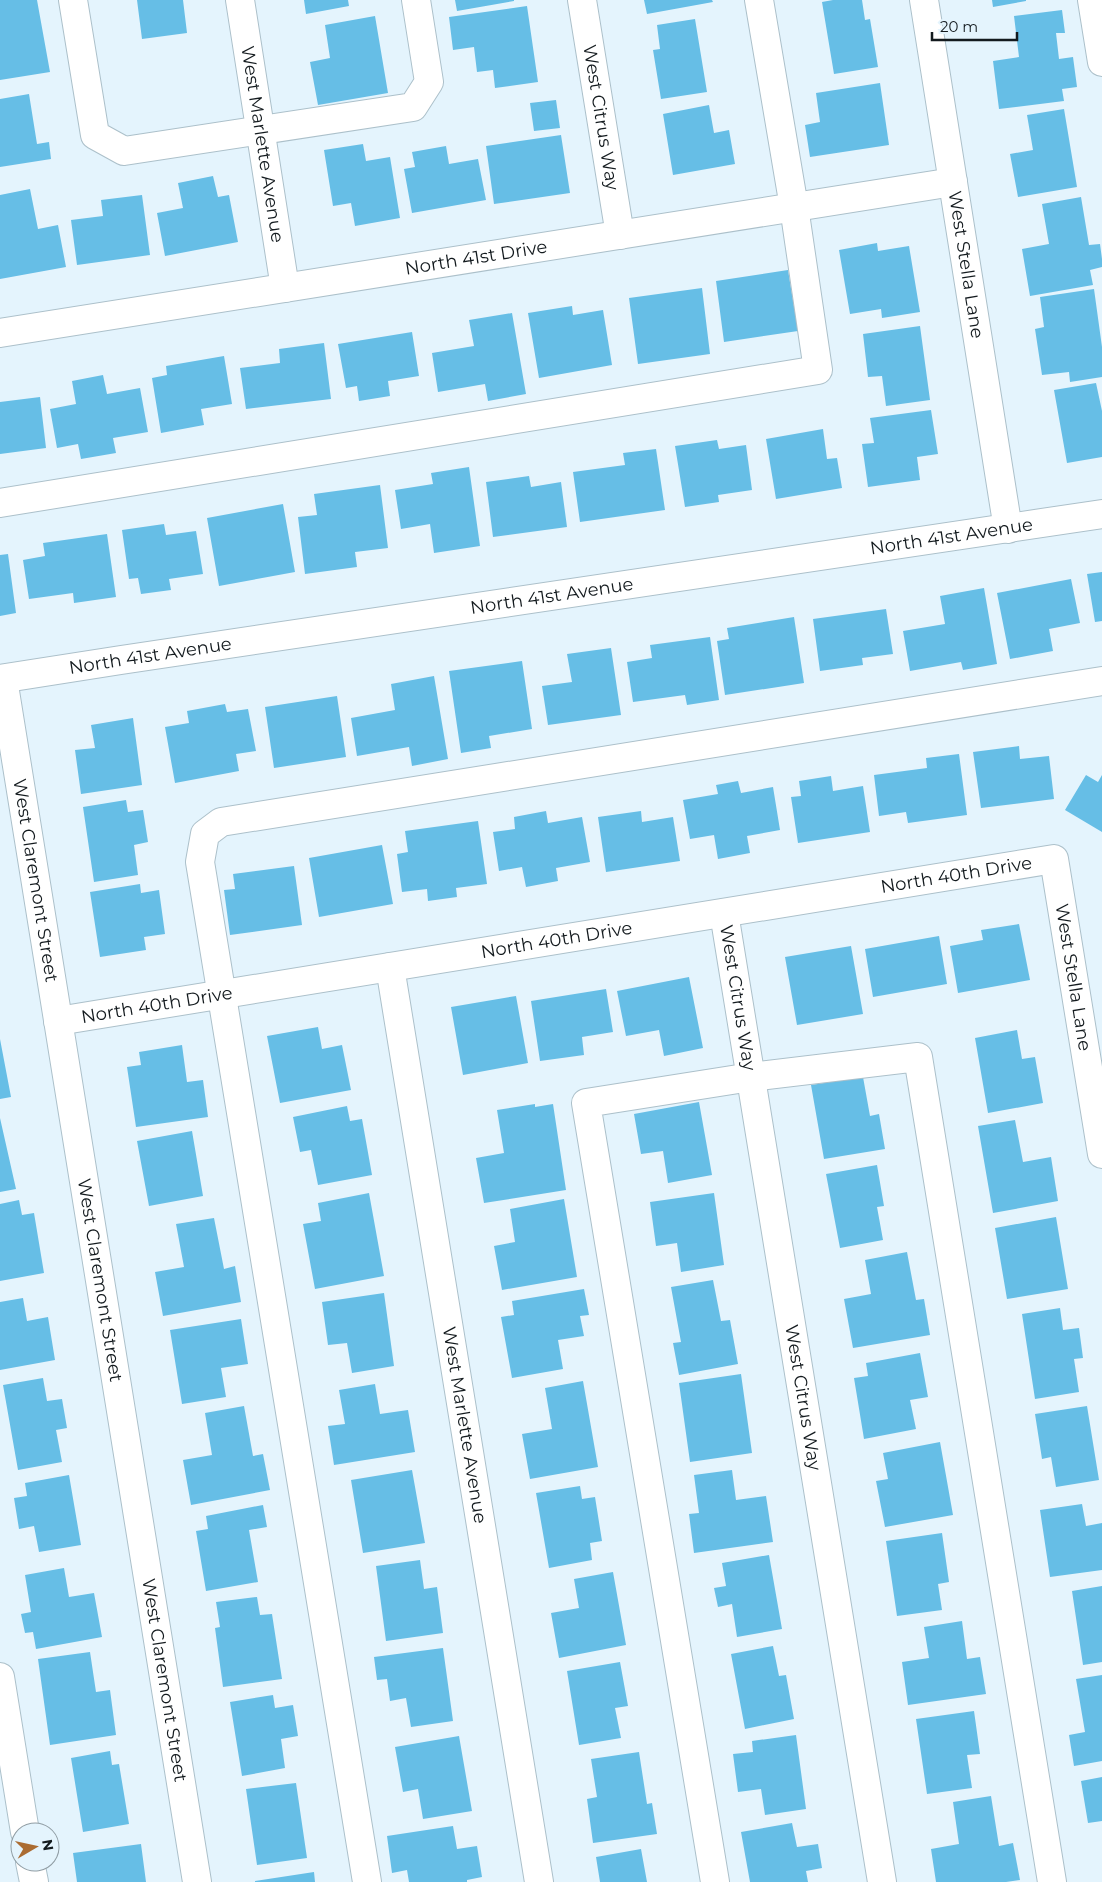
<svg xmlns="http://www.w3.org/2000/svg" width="1102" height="1882" font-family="Montserrat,sans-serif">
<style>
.building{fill:#66bee6}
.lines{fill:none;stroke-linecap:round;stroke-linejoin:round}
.minor-casing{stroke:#acc0ca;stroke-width:30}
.minor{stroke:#fff;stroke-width:28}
.labels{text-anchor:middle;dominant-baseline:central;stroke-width:5;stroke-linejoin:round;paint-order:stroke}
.street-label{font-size:18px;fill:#131a1e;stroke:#e4f4fd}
</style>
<rect width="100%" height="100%" fill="#e4f4fd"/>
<path class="building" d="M 0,0 L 37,0 L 50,72 L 0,80 Z
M 137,0 L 183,0 L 187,33 L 142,39 Z
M 304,0 L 348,0 L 349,6 L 306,14 Z
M 455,0 L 514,0 L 514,1 L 457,11 Z
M 644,0 L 712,0 L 713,2 L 647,14 Z
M 833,0 L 862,0 L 865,20 L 870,19 L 878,67 L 834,74 L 822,2 Z
M 992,0 L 1026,0 L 1026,1 L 993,7 Z
M 527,6 L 538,82 L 495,88 L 493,70 L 477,72 L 474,47 L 453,50 L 449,17 Z
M 1062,10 L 1065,33 L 1056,33 L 1059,59 L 1073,57 L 1077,87 L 1062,89 L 1064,101 L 999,109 L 993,61 L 1019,57 L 1014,16 Z
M 375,16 L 388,93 L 318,105 L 310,62 L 330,58 L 325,25 Z
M 695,19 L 707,92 L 661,99 L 653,50 L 660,49 L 657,25 Z
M 880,83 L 889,145 L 810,157 L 805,125 L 820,122 L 816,93 Z
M 29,94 L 37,144 L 49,142 L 51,159 L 0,167 L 0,99 Z
M 556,100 L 560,128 L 534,131 L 530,103 Z
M 709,105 L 714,133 L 729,130 L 735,164 L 673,175 L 663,114 Z
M 1064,109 L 1077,187 L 1018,197 L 1010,154 L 1033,150 L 1027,115 Z
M 561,135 L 570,193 L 494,204 L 486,146 Z
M 363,144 L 366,161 L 390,157 L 400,218 L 355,226 L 351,203 L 333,206 L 324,150 Z
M 446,146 L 449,164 L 478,159 L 486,200 L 412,213 L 404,169 L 415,167 L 412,152 Z
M 213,176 L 218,197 L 229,195 L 238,242 L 165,256 L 157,213 L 183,208 L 178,183 Z
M 30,189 L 38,229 L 58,225 L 66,267 L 0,279 L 0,195 Z
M 142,195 L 150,255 L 77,265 L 71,220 L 103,216 L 101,200 Z
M 1081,197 L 1089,245 L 1100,244 L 1102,259 L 1102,267 L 1090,270 L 1093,285 L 1030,296 L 1022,249 L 1049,244 L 1042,204 Z
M 877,243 L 878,251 L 909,246 L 920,312 L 882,318 L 881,309 L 850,314 L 839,250 Z
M 788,270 L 798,331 L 724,342 L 716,281 Z
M 702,288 L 710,354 L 638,364 L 629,298 Z
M 1094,289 L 1102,347 L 1102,377 L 1070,382 L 1069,372 L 1042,375 L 1035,329 L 1044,327 L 1040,297 Z
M 572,306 L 573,315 L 603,310 L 612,365 L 539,378 L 528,313 Z
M 512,313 L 526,394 L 488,401 L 485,384 L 438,392 L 432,353 L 474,346 L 469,320 Z
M 920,326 L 930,400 L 886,406 L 882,376 L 868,377 L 863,334 Z
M 412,332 L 419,376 L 388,381 L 390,396 L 359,401 L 357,386 L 346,388 L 338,344 Z
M 324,343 L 331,399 L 246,409 L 240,368 L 280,363 L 279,349 Z
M 224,356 L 232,404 L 201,409 L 204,425 L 161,433 L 152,378 L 167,375 L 166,366 Z
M 103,375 L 107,394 L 140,388 L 148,432 L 113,438 L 116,453 L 81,459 L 78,444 L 57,448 L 50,409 L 76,404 L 72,381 Z
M 1096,383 L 1102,411 L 1102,457 L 1067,463 L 1054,390 Z
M 40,397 L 46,448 L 0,454 L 0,402 Z
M 931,410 L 938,454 L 917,457 L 920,480 L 868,487 L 862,444 L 874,443 L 870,418 Z
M 823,429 L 827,459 L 837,458 L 842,488 L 776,499 L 766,439 Z
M 717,440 L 719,449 L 746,445 L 752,490 L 718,495 L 719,502 L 685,507 L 675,446 Z
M 656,449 L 665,510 L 580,522 L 573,472 L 625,465 L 623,453 Z
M 469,467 L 480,546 L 434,553 L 430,524 L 401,529 L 395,490 L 433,484 L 431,473 Z
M 529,476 L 531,487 L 561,482 L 567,527 L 493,537 L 486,482 Z
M 380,485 L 388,548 L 355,552 L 357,567 L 305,574 L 298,517 L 317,515 L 314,494 Z
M 283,504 L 295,572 L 219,586 L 207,518 Z
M 164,524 L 166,535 L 196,531 L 203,574 L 169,579 L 171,590 L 141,594 L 138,578 L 129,579 L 122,530 Z
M 107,534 L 116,597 L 74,603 L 73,593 L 29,599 L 23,560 L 45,556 L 43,543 Z
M 8,554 L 16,613 L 0,616 L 0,555 Z
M 1102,572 L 1102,621 L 1095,622 L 1087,574 Z
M 1071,579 L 1080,623 L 1049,629 L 1053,651 L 1010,659 L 997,593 Z
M 984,588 L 997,664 L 963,670 L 961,662 L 910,671 L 903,631 L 945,624 L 940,596 Z
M 886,609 L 893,654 L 862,658 L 863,665 L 820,671 L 813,619 Z
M 794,617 L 804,683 L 725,695 L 717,641 L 729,639 L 727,628 Z
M 710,637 L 719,700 L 687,705 L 685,695 L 633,702 L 627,662 L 652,658 L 650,645 Z
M 611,648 L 621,715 L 548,725 L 542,686 L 572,682 L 567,654 Z
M 522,661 L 532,729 L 489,736 L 491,748 L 461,753 L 449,671 Z
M 434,676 L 448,759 L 412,766 L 409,747 L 357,756 L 351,718 L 395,710 L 391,684 Z
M 337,696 L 346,757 L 274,768 L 265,707 Z
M 225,704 L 227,712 L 248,709 L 256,751 L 236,754 L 239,771 L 175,783 L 165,727 L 189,723 L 187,711 Z
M 133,718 L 142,785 L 81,794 L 75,750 L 95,748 L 91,725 Z
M 1019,746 L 1020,759 L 1049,756 L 1054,799 L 981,808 L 973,752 Z
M 959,754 L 967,815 L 908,823 L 906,812 L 879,816 L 874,775 L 927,768 L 926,758 Z
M 1086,775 L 1098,782 L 1102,775 L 1102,832 L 1065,810 Z
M 831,776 L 833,791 L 863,786 L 870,832 L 798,843 L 791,797 L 801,796 L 799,781 Z
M 738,781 L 741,793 L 773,787 L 780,830 L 747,836 L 750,853 L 718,859 L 714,835 L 690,839 L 683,800 L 718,794 L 716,785 Z
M 126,800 L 128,812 L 143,810 L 148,842 L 134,845 L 138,875 L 94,882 L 83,807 Z
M 546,811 L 548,823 L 582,817 L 590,862 L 556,868 L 558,881 L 526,887 L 522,867 L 499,871 L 493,832 L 515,829 L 514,817 Z
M 641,811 L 642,822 L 673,817 L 680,861 L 606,872 L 598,817 Z
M 478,821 L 487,884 L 456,888 L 457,897 L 428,901 L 427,889 L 402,892 L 397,854 L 408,852 L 405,831 Z
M 382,845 L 393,904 L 319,917 L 309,858 Z
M 294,866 L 302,925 L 230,935 L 224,890 L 235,889 L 233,874 Z
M 140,884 L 141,893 L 159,890 L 165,934 L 144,937 L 146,950 L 100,957 L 90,892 Z
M 1019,924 L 1030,980 L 958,993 L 950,946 L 983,940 L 981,930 Z
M 939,936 L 947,984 L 873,997 L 865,949 Z
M 851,946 L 863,1014 L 797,1025 L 785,957 Z
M 689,977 L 703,1048 L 664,1056 L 659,1030 L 626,1036 L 617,991 Z
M 606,989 L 613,1032 L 582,1037 L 584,1055 L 540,1061 L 531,1001 Z
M 516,996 L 528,1063 L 463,1075 L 451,1007 Z
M 318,1027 L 322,1049 L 342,1045 L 351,1090 L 280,1103 L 267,1036 Z
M 1017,1030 L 1022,1059 L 1035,1057 L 1043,1103 L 988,1113 L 975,1038 Z
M 0,1039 L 11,1097 L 0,1099 Z
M 182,1045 L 187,1082 L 203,1080 L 208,1117 L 136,1127 L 127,1067 L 141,1065 L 139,1052 Z
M 863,1077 L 870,1116 L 879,1114 L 885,1149 L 824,1159 L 811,1085 Z
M 699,1102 L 712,1175 L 668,1183 L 663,1151 L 641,1154 L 634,1114 Z
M 535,1104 L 535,1107 L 553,1104 L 566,1190 L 484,1203 L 476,1158 L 504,1153 L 497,1110 Z
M 347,1106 L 350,1121 L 362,1119 L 372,1175 L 318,1185 L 311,1150 L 300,1152 L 293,1117 Z
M 0,1118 L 16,1189 L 0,1192 Z
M 1015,1120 L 1023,1162 L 1051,1157 L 1058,1201 L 993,1213 L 978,1126 Z
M 192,1131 L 203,1196 L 149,1206 L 137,1141 Z
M 877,1165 L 884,1206 L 877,1207 L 883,1240 L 840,1248 L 826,1174 Z
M 369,1193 L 384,1276 L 315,1289 L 303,1224 L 321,1221 L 318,1203 Z
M 714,1193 L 724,1265 L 681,1272 L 677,1243 L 656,1246 L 650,1202 Z
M 564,1199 L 577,1277 L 502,1290 L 494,1246 L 515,1242 L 510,1209 Z
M 19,1200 L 22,1215 L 34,1213 L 44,1273 L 0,1281 L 0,1204 Z
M 1056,1217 L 1068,1289 L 1007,1299 L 995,1228 Z
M 214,1218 L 224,1269 L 235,1266 L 241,1302 L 163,1316 L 155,1272 L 184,1267 L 176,1224 Z
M 907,1252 L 916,1300 L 924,1299 L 930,1335 L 853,1348 L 844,1299 L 871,1294 L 865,1260 Z
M 713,1280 L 721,1321 L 730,1320 L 738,1364 L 679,1375 L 673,1343 L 681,1342 L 671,1287 Z
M 584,1289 L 589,1315 L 580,1316 L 584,1336 L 558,1340 L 563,1369 L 512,1378 L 501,1317 L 514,1315 L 512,1301 Z
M 384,1293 L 394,1366 L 352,1373 L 347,1343 L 328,1345 L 322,1302 Z
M 23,1298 L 27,1321 L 48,1317 L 55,1360 L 0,1370 L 0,1302 Z
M 1060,1308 L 1063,1330 L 1079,1328 L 1083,1358 L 1074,1359 L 1079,1392 L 1035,1399 L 1022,1314 Z
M 241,1319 L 248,1364 L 221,1368 L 226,1397 L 182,1404 L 170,1330 Z
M 920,1353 L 928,1397 L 910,1400 L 916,1429 L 864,1439 L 854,1378 L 868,1376 L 866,1363 Z
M 741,1374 L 752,1453 L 690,1462 L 679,1383 Z
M 43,1378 L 47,1401 L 62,1399 L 67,1428 L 56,1430 L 62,1462 L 18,1470 L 3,1385 Z
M 583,1381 L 598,1467 L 530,1479 L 522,1434 L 552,1429 L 545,1388 Z
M 375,1384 L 380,1414 L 408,1410 L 415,1452 L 334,1465 L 328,1426 L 345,1424 L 339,1390 Z
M 244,1406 L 253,1456 L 263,1454 L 270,1490 L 191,1505 L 183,1460 L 212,1455 L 205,1413 Z
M 1087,1406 L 1099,1480 L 1056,1487 L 1051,1457 L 1042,1459 L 1035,1414 Z
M 940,1442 L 953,1515 L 885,1527 L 876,1481 L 888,1479 L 883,1453 Z
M 412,1470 L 425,1543 L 363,1553 L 351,1480 Z
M 732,1470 L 736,1500 L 766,1496 L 773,1542 L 694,1553 L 689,1514 L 699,1513 L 694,1475 Z
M 69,1475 L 81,1545 L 39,1552 L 34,1526 L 19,1529 L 14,1498 L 27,1496 L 25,1483 Z
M 580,1486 L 582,1499 L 595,1497 L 602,1541 L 590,1543 L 592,1560 L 549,1568 L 536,1493 Z
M 1082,1504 L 1086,1526 L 1102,1523 L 1102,1570 L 1050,1577 L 1040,1510 Z
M 263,1505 L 267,1527 L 249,1530 L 258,1582 L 206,1591 L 196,1531 L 208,1529 L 206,1516 Z
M 942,1533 L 949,1582 L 938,1584 L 942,1610 L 897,1616 L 886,1541 Z
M 769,1555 L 782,1629 L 737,1637 L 732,1604 L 718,1607 L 714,1588 L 726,1586 L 722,1563 Z
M 420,1560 L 424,1589 L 437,1587 L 443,1633 L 386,1641 L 376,1566 Z
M 64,1568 L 69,1597 L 94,1593 L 102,1637 L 36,1649 L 33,1632 L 25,1633 L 21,1614 L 31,1612 L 25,1575 Z
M 613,1572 L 626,1645 L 559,1658 L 551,1613 L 579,1608 L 574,1579 Z
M 1102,1586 L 1102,1662 L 1083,1665 L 1072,1591 Z
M 257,1597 L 260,1615 L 272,1614 L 282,1679 L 223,1687 L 215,1628 L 220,1627 L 216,1602 Z
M 962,1621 L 967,1659 L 980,1657 L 986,1694 L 908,1705 L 902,1662 L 929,1658 L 924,1627 Z
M 773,1646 L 779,1676 L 786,1675 L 794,1719 L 745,1729 L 731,1654 Z
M 443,1648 L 453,1721 L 411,1727 L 406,1698 L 390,1701 L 387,1679 L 377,1680 L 374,1657 Z
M 90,1652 L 96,1692 L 110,1690 L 116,1735 L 50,1745 L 38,1659 Z
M 620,1662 L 628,1706 L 615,1708 L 621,1738 L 579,1745 L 567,1671 Z
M 1102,1675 L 1102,1761 L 1074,1766 L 1069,1735 L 1085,1732 L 1076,1679 Z
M 273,1695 L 275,1708 L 293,1705 L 298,1736 L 281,1739 L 285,1768 L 242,1776 L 230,1702 Z
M 974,1711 L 980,1754 L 967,1755 L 972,1788 L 927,1794 L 916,1719 Z
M 796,1735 L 806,1809 L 765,1815 L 761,1789 L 738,1792 L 733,1754 L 753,1752 L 752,1741 Z
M 459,1736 L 472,1811 L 423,1819 L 418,1789 L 403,1792 L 395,1747 Z
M 110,1751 L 112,1765 L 119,1764 L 129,1824 L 83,1832 L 71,1758 Z
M 639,1752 L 647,1804 L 652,1803 L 657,1834 L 593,1843 L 587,1799 L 597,1797 L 591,1759 Z
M 1102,1777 L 1102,1821 L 1088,1823 L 1081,1781 Z
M 296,1783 L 307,1858 L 257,1865 L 246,1789 Z
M 991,1796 L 999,1846 L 1013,1843 L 1020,1880 L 1006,1882 L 936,1882 L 931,1849 L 959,1844 L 953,1802 Z
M 792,1823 L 797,1847 L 818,1844 L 822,1868 L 806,1871 L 808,1882 L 750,1882 L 741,1832 Z
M 453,1826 L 457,1849 L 477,1846 L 482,1877 L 467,1880 L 467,1882 L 409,1882 L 407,1870 L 392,1873 L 387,1836 Z
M 141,1844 L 146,1882 L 77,1882 L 73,1853 Z
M 641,1849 L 647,1882 L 600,1882 L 596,1857 Z
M 314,1872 L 315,1882 L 255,1882 L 255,1881 Z"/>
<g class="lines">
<g class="minor-casing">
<g id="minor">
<path d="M 73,0 L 95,135 L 124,151 L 413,107 L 429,82 L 416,0"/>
<path id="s1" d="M 240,0 L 285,288"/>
<path id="s2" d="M 582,0 L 620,235"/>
<path id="s3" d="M 924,0 L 1008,529"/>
<path d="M 1092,0 L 1102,62"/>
<path id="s4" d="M 0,333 L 953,182"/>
<path d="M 0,503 L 818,370 L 794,207 L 759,0"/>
<path id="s5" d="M 0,679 L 121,660 L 1102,514"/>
<path id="s6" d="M 3,679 L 197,1882"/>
<path id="s7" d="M 724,913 L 882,1882"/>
<path id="s8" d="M 390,967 L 539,1882"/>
<path id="s9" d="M 58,1021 L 1054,859 L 1102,1154"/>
<path d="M 0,1677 L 25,1832"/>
<path d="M 30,1862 L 34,1882"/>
<path d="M 367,1882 L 200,862 L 205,834 L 221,822 L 1102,681"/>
<path d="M 715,1882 L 586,1103 L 751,1077 L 918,1057 L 1052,1882"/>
</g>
</g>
<use href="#minor" class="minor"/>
</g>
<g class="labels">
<g class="street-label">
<text stroke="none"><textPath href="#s2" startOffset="119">West Citrus Way</textPath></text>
<text stroke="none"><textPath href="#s1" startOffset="146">West Marlette Avenue</textPath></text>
<text stroke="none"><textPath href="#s4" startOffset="482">North 41st Drive</textPath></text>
<text stroke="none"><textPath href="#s3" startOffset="268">West Stella Lane</textPath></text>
<text stroke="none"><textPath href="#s5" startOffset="962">North 41st Avenue</textPath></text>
<text stroke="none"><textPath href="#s5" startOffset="558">North 41st Avenue</textPath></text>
<text stroke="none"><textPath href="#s5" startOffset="152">North 41st Avenue</textPath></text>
<text stroke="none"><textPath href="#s9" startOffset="910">North 40th Drive</textPath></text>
<text stroke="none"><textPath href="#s6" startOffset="204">West Claremont Street</textPath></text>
<text stroke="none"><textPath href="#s9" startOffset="505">North 40th Drive</textPath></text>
<text stroke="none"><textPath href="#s9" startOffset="1129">West Stella Lane</textPath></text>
<text stroke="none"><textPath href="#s7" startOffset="86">West Citrus Way</textPath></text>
<text stroke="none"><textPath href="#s9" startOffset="100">North 40th Drive</textPath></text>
<text stroke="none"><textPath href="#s6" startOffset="609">West Claremont Street</textPath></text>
<text stroke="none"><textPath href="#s7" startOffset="491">West Citrus Way</textPath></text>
<text stroke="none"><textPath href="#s8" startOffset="464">West Marlette Avenue</textPath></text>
<text stroke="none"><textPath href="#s6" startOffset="1014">West Claremont Street</textPath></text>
</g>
</g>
<g transform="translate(35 1847) rotate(81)"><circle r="24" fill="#e4f4fd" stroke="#909da4"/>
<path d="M0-4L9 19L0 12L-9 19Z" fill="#ab6c32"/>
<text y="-8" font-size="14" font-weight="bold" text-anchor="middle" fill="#131a1e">N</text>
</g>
<path d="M932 32v8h85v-8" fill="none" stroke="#131a1e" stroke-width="2.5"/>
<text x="940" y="32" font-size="15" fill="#131a1e" stroke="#e4f4fd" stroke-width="4" paint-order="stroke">20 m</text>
</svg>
